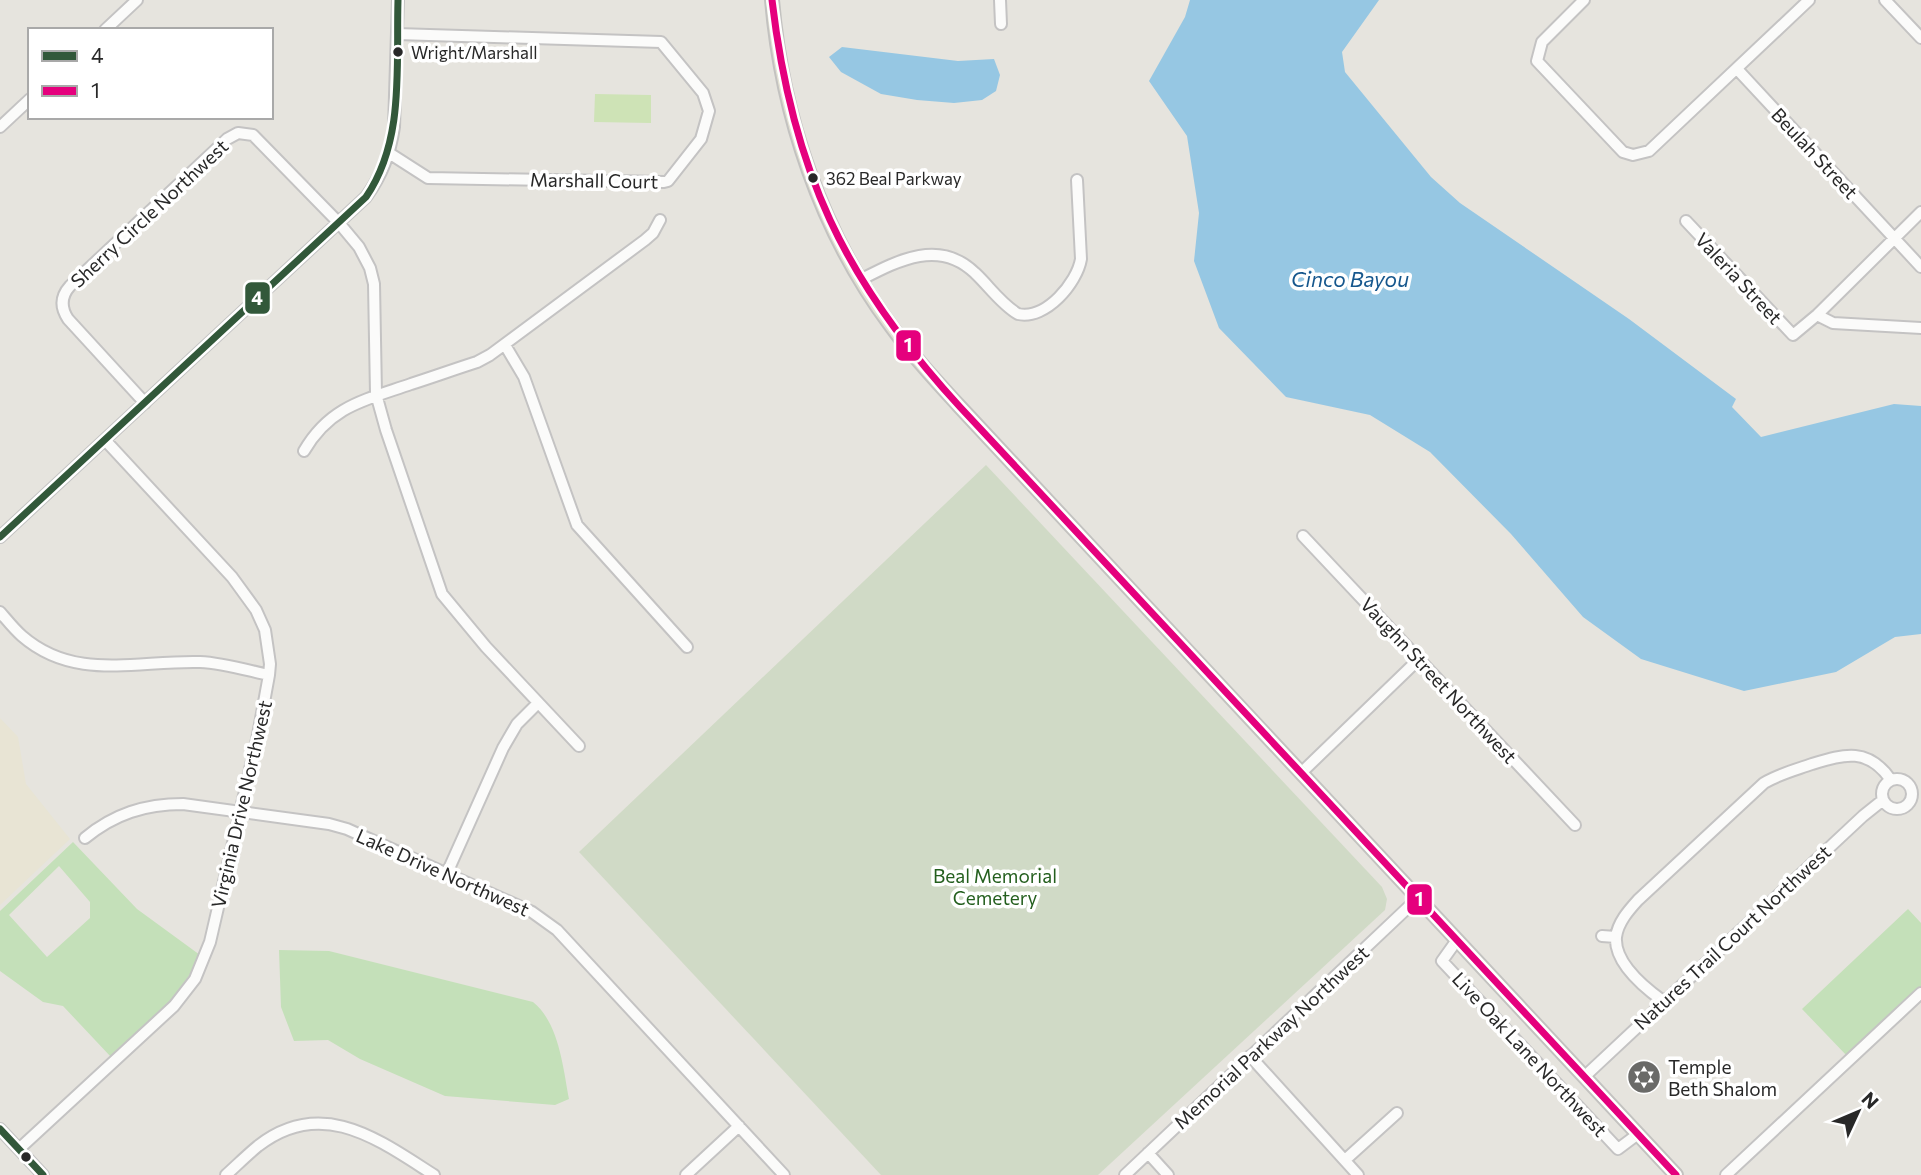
<svg xmlns="http://www.w3.org/2000/svg" width="1921" height="1175" font-family="Commissioner,sans-serif">
<style>
.education{fill:#e8e4d4}
.green{fill:#c4e0b9;fill-rule:evenodd}
.cemetery{fill:#d0dac6}
.pitch{fill:#cee3b6}
.water{fill:#96c7e3}
.lines{fill:none;stroke-linecap:round;stroke-linejoin:round}
.minor-casing{stroke:#c4c3c3;stroke-width:14}
.major-casing{stroke:#c3c2c0;stroke-width:16}
.minor{stroke:#fbfbfa;stroke-width:10}
.major{stroke:#e4e2d4;stroke-width:12}
.bus-1-casing{stroke:#fff;stroke-width:12}
.bus-2-casing{stroke:#fff;stroke-width:12}
.bus-1{stroke:#32583a;stroke-width:7}
.bus-2{stroke:#e5007d;stroke-width:7}
.bus-dot{fill:#282828;stroke:#fff;stroke-width:2.5}
.labels{text-anchor:middle;dominant-baseline:central;stroke-width:7;stroke-linejoin:round;paint-order:stroke}
.bus-label{font-size:17px;fill:#282828;stroke:#fff;text-anchor:start}
.street-label{font-size:19px;fill:#282828;stroke:#fff}
.park-label{font-size:19px;fill:#245f1e;stroke:#fff}
.poi-label{font-size:19px;fill:#282828;stroke:#fff;text-anchor:start}
.water-label{font-size:21px;font-style:italic;fill:#16578d;stroke:#fff}
.line-badge{stroke:#fff;stroke-width:2.5}
.badge-label{font-size:19px;text-anchor:middle;font-weight:bold;fill:#fff}
</style>
<rect width="100%" height="100%" fill="#e6e4de"/>
<path class="education" d="M 0,718 L 18,737 L 26,784 L 70,839 L 0,905 Z"/>
<path class="green" d="M 73,842 L 137,909 L 200,955 C 181,998 145,1026 111,1057 L 63,1006 L 43,1002 L 0,971 L 0,911 ZM 59,866 L 90,902 L 90,918 L 47,957 L 9,915 Z
M 1908,909 L 1921,923 L 1921,988 L 1848,1057 L 1802,1009 Z
M 279,950 L 329,951 L 533,1002 C 559,1023 563,1067 569,1099 L 555,1105 L 445,1096 L 360,1059 L 328,1040 L 294,1041 L 281,1007 Z"/>
<path class="cemetery" d="M 986,465 L 1382,887 L 1387,899 L 1385,910 L 1098,1175 L 881,1175 L 579,852 Z"/>
<path class="pitch" d="M 595,94 L 651,95 L 651,123 L 594,122 Z"/>
<path class="water" d="M 1190,0 L 1379,0 L 1342,52 L 1345,72 L 1431,177 L 1460,203 L 1629,319 L 1736,399 L 1732,407 L 1761,437 L 1894,404 L 1921,406 L 1921,634 L 1895,637 L 1836,672 L 1744,691 L 1641,659 L 1583,617 L 1511,534 L 1430,452 L 1370,415 L 1286,397 L 1219,328 L 1194,261 L 1199,213 L 1187,136 L 1149,81 L 1185,17 Z
M 842,47 L 958,61 L 994,59 L 1000,75 L 996,91 L 982,100 L 954,103 L 917,100 L 881,94 L 841,72 L 829,57 Z"/>
<g class="lines">
<g class="minor-casing">
<path id="minor" d="M 1000,0 L 1001,24
M 1584,0 L 1542,42 L 1537,61 L 1623,152 L 1633,155 L 1649,151 L 1809,0
M 1885,0 L 1921,38
M 105,30 L 137,0
M 1737,69 L 1921,267
M 0,127 L 30,99
M 389,153 L 428,178 L 664,182 L 668,181 L 701,139 L 709,111 L 703,93 L 661,42 L 397,34
M 1686,221 L 1793,335 L 1817,315 L 1921,212
M 860,280 C 897,261 939,238 975,273 C 989,286 1001,304 1018,314 C 1046,320 1077,283 1081,259 L 1077,180
M 1817,315 L 1833,323 L 1921,328
M 505,345 L 524,377 L 577,525 L 687,647
M 145,403 L 68,319 C 60,307 61,296 70,286 L 227,139 L 238,133 L 253,135 L 339,223 L 359,247 L 370,268 L 374,284 L 376,394 L 386,430 L 442,594 L 486,647 L 579,746
M 304,451 C 330,406 365,400 411,384 C 433,377 455,369 477,362 L 490,355 L 645,240 L 653,233 L 660,220
M 1303,536 L 1575,825
M 0,537 L 366,197 C 382,175 390,154 394,127 L 398,0
M 0,612 C 7,620 14,629 22,636 C 75,682 137,660 200,662 C 223,663 246,670 269,675
M 1301,773 L 1419,659
M1882 794a15 15 0 1 1 30 0a15 15 0 1 1-30 0Z
M 85,838 C 114,814 145,804 183,804 L 329,824 L 347,829 L 532,912 L 557,930 L 784,1175
M 447,873 L 503,748 L 517,724 L 538,703
M 1602,936 L 1616,937
M 1457,940 L 1442,961 L 1618,1149 L 1638,1134
M 1663,1001 C 1645,988 1614,963 1616,937 C 1618,922 1629,910 1638,900 L 1764,783 C 1779,774 1795,770 1812,764 C 1845,754 1868,747 1891,780
M 1250,1056 L 1358,1175
M 1584,1077 L 1863,816 L 1883,800
M 0,1129 L 43,1175
M 19,1149 L 174,1006 L 195,979 L 210,942 L 258,735 L 269,675 L 270,664 L 265,630 L 256,610 L 232,577 L 105,440
M 1148,1153 L 1168,1175
M 1345,1160 L 1397,1113
M 226,1175 C 237,1165 247,1155 258,1146 C 322,1096 379,1140 434,1175
M 686,1175 L 739,1126
M 1125,1175 L 1418,898
M 1726,1175 L 1921,993"/>
</g>
<g class="major-casing">
<path id="major" d="M 772,0 C 782,116 821,232 891,326 C 912,355 936,381 960,407 L 1676,1175"/>
</g>
<use href="#minor" class="minor"/>
<use href="#major" class="major"/>
<g class="bus-1-casing">
<path id="bus-1" d="M 0,537 L 366,197 C 405,140 396,66 398,0
M 0,1129 L 43,1175"/>
</g>
<g class="bus-2-casing">
<path id="bus-2" d="M 772,0 C 792,170 844,281 960,407 L 1676,1175"/>
</g>
<use href="#bus-1" class="bus-1"/>
<use href="#bus-2" class="bus-2"/>
</g>
<defs>
<g id="synagogue-disc" transform="scale(1.75)"><circle r="9.5" fill="#6a6a68" stroke="#fff"/><path d="M0-6.5L5.6 3.2H-5.6ZM0 6.5L5.6-3.2H-5.6Z" fill="#fff"/></g>
</defs>
<g fill-rule="evenodd">
<use href="#synagogue-disc" x="1644" y="1077"/>
</g>
<g class="bus-dot">
<circle cx="398" cy="52" r="6"/>
<circle cx="813" cy="178" r="6"/>
<circle cx="26" cy="1157" r="6"/>
</g>
<g class="labels">
<g class="bus-label">
<text x="411" y="52">Wright/Marshall</text>
<text x="826" y="178">362 Beal Parkway</text>
</g>
<g class="street-label">
<text transform="translate(1815 153) rotate(47)">Beulah Street</text>
<text transform="translate(594 180) rotate(1)">Marshall Court</text>
<text transform="translate(149 213) rotate(-43)">Sherry Circle Northwest</text>
<text transform="translate(1739 278) rotate(47)">Valeria Street</text>
<text transform="translate(1439 680) rotate(47)">Vaughn Street Northwest</text>
<text transform="translate(241 804) rotate(-77)">Virginia Drive Northwest</text>
<text transform="translate(443 872) rotate(24)">Lake Drive Northwest</text>
<text transform="translate(1732 937) rotate(-43)">Natures Trail Court Northwest</text>
<text transform="translate(1271 1037) rotate(-43)">Memorial Parkway Northwest</text>
<text transform="translate(1530 1054) rotate(47)">Live Oak Lane Northwest</text>
</g>
<g class="park-label">
<text x="995" y="875">Beal Memorial<tspan x="995" dy="22">Cemetery</tspan></text>
</g>
<g class="poi-label">
<text x="1668" y="1066">Temple<tspan x="1668" dy="22">Beth Shalom</tspan></text>
</g>
<g class="water-label">
<text x="1350" y="278">Cinco Bayou</text>
</g>
</g>
<g class="line-badge">
<rect x="244" y="281" width="27" height="34" rx="7" fill="#32583a"/>
<rect x="895" y="329" width="27" height="33" rx="7" fill="#e5007d"/>
<rect x="1406" y="883" width="27" height="33" rx="7" fill="#e5007d"/>
</g>
<g class="badge-label">
<text x="257" y="305">4</text>
<text x="908" y="352">1</text>
<text x="1419" y="906">1</text>
</g>
<rect x="28" y="28" width="245" height="91" fill="#ffffff" stroke="#a9a9a9" stroke-width="2"/>
<rect x="42" y="51" width="35" height="10" fill="#32583a" stroke="#a9a9a9" stroke-width="2"/>
<text x="91" y="63" font-size="21" fill="#282828">4</text>
<rect x="42" y="86" width="35" height="10" fill="#e5007d" stroke="#a9a9a9" stroke-width="2"/>
<text x="91" y="98" font-size="21" fill="#282828">1</text>
<g transform="translate(1858 1112) rotate(46)" stroke="#ffffff" stroke-width="5" paint-order="stroke">
<path d="M0-5L12 26L0 18L-12 26Z" fill="#282828"/>
<text y="-10" font-size="19" font-weight="bold" text-anchor="middle" fill="#282828">N</text>
</g>
</svg>
